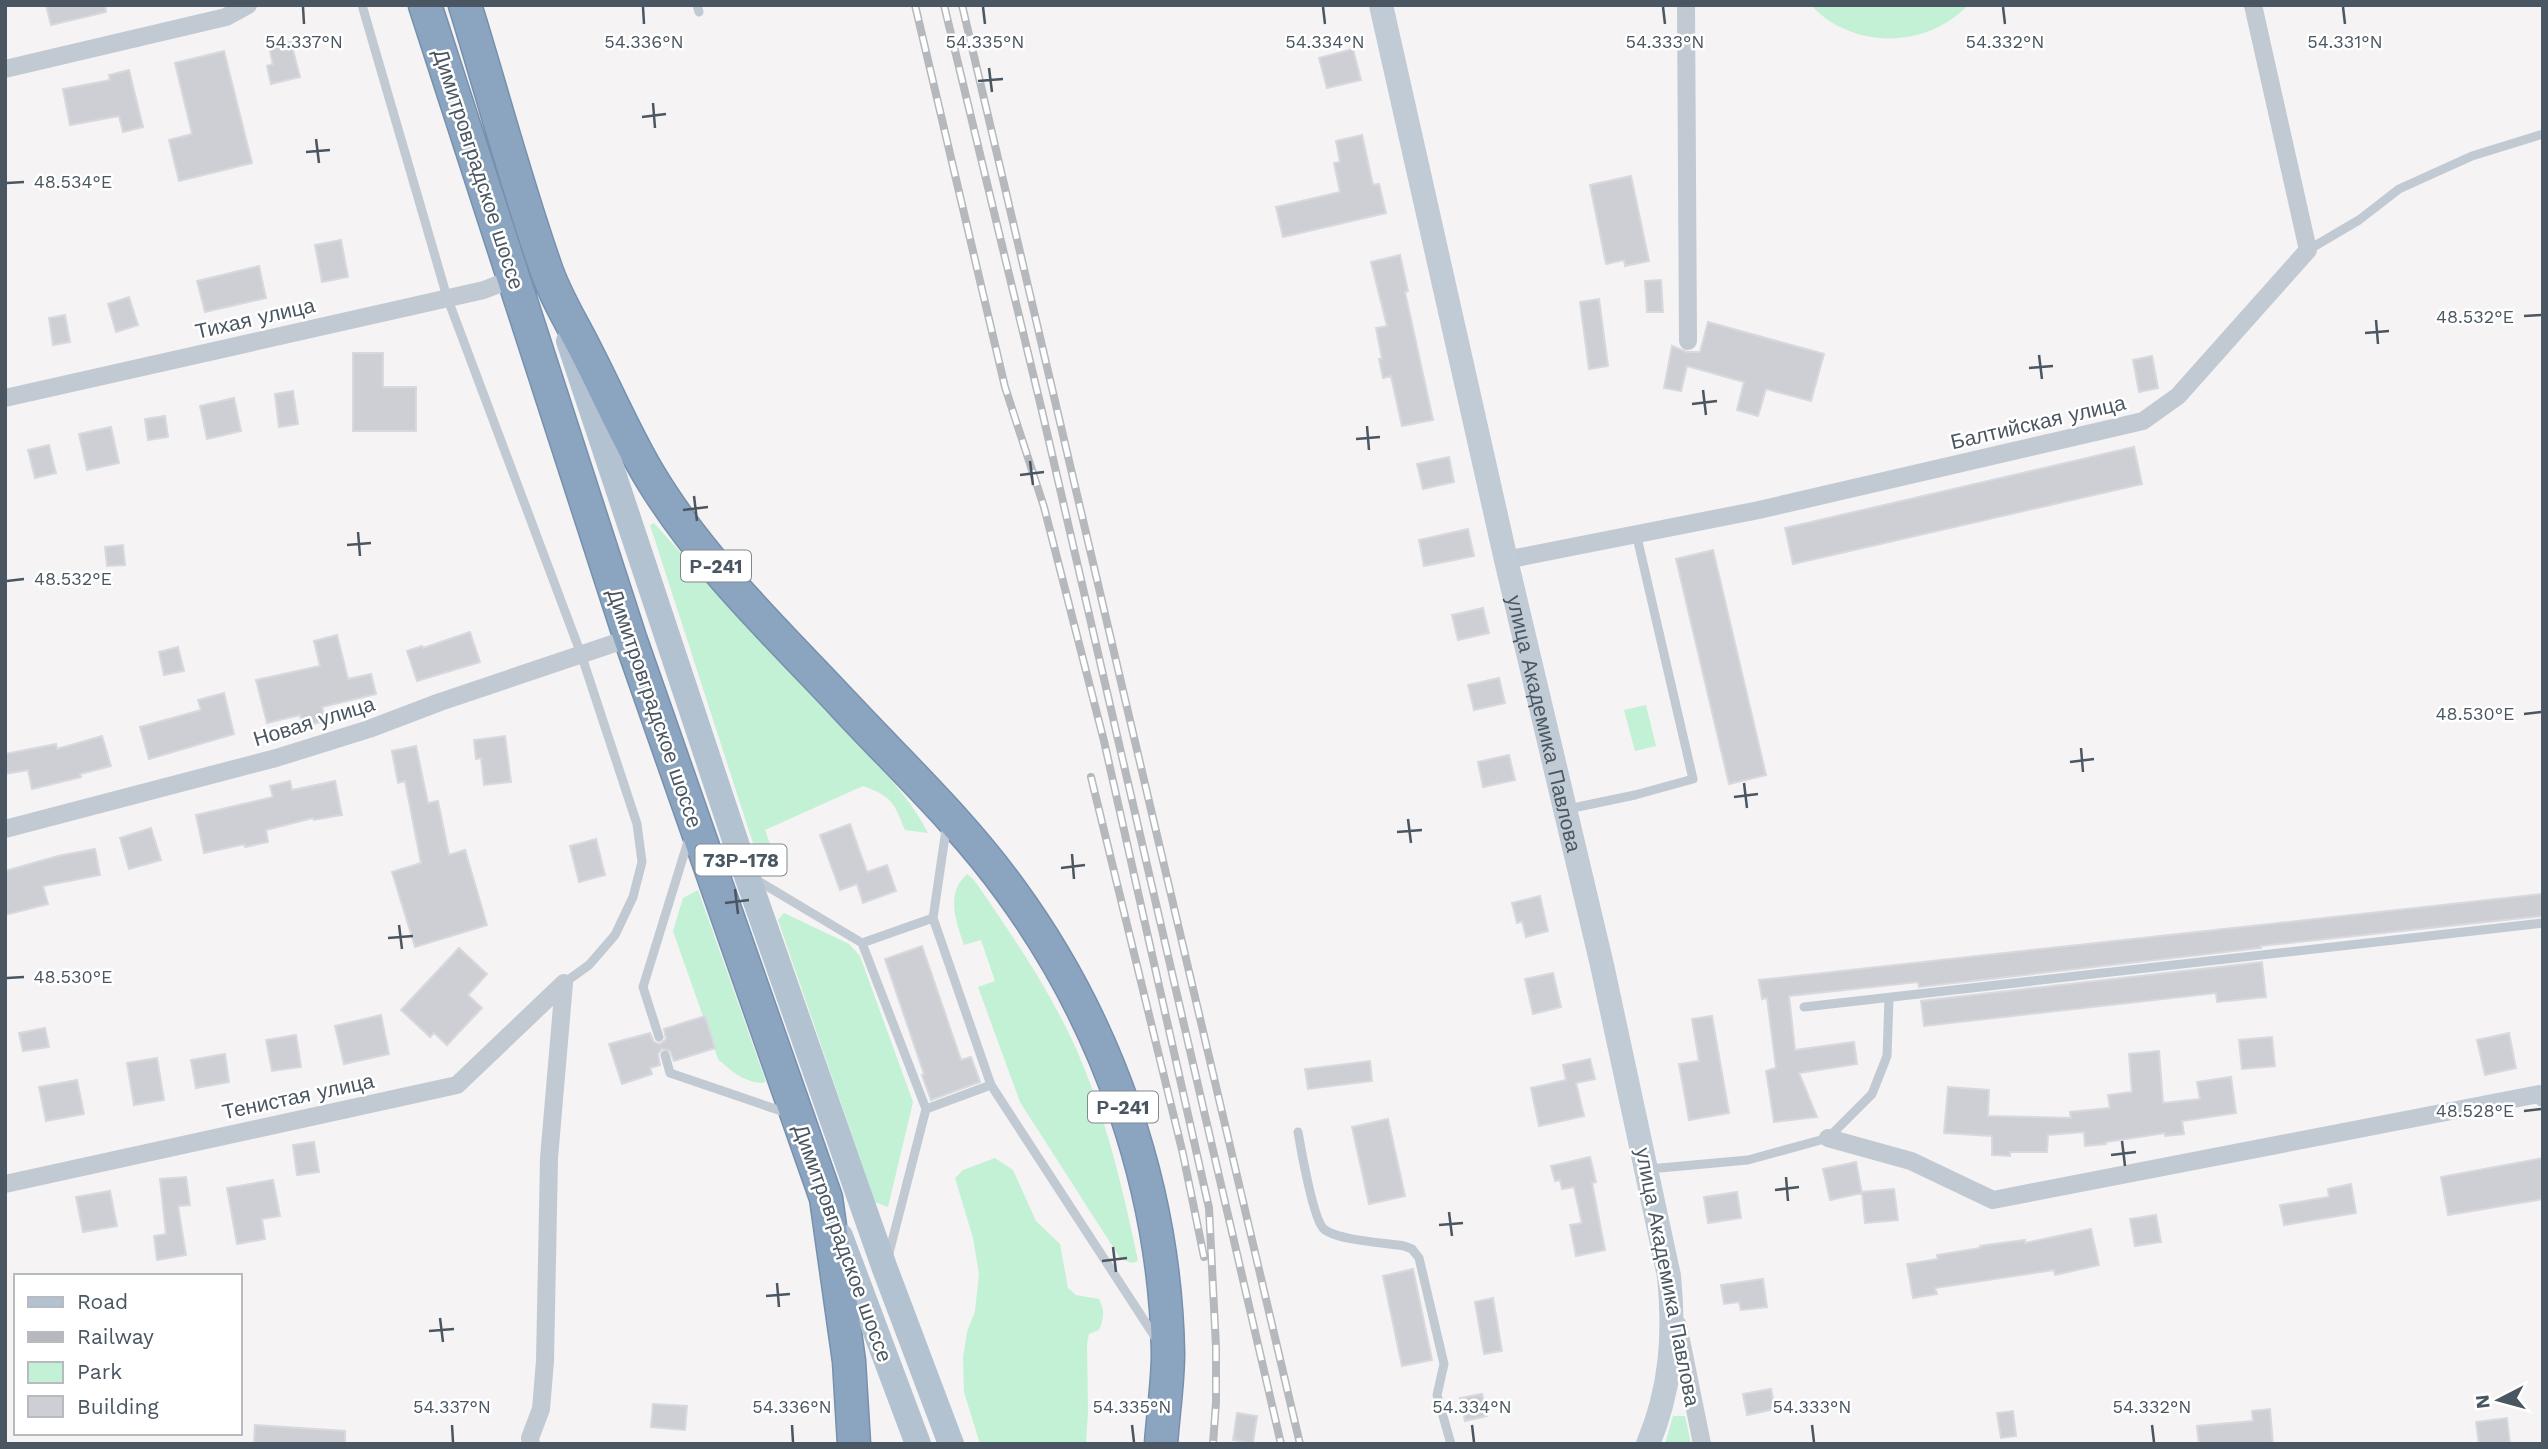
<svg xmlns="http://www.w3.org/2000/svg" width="2548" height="1449" font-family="'Work Sans',sans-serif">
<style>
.green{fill:#c3f1d5}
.building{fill:#cdcfd5;stroke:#d7d9de;stroke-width:2}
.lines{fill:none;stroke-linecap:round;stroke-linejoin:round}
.highway-casing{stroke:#7690ad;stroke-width:35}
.lane{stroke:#c1cad2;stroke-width:9}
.street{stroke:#c1cad2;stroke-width:18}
.secondary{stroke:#c1cbd6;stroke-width:24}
.primary{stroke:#b3c2d1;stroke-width:26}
.highway{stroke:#8ba5c1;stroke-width:32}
.rail-casing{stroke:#b5b8bd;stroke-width:8}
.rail{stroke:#fff;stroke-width:5;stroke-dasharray:16;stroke-linecap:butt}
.ticks{fill:none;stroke:#4a5661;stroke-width:2.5}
.labels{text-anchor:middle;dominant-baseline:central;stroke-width:5;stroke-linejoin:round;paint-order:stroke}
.shield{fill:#fff;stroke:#808990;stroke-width:2}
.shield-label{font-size:19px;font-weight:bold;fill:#4a5661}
.street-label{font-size:21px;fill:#4a5661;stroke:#fff}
.ticks-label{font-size:18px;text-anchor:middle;fill:#4a5661;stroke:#fff;stroke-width:5;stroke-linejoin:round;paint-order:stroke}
</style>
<rect width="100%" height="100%" fill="#f5f3f3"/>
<path class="green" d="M 1811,5 L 1968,5 C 1927,49 1852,50 1811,5 Z
M 654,523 C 709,584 764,646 821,706 C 857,746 904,785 928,833 L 905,830 C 894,803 892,796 863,786 L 765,830 L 781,874 L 762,871 L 650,525 Z
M 1646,705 L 1656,746 L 1635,751 L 1624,710 Z
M 967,874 L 974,880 C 1015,939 1056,999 1083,1065 C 1109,1129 1124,1194 1138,1261 L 1131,1263 L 1120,1258 L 1020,1102 L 978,987 L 995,981 L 981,940 L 964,945 C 956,921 945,894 967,874 Z
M 698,890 L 766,1082 C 749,1086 729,1070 718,1059 L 673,931 L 683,898 Z
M 784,913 L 849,944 L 860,956 L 913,1102 L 888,1207 L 875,1202 L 778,920 Z
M 995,1158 L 1013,1170 L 1036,1221 L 1060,1244 L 1068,1288 L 1076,1295 L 1099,1299 C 1105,1311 1104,1318 1099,1330 L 1089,1334 L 1087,1344 L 1088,1411 L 1086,1444 L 980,1444 L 964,1392 L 963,1358 L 967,1332 L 975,1311 L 979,1274 L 973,1238 L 955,1178 L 963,1170 Z
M 1673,1416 L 1685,1416 L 1691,1444 L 1665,1444 Z"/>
<path class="building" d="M 46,5 L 105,5 L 106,12 L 51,25 Z
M 291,42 L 300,77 L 271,84 L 267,66 L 273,64 L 269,47 Z
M 1353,49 L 1361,80 L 1327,88 L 1319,58 Z
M 224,51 L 252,163 L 179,181 L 169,140 L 192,134 L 175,63 Z
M 129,70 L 143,127 L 123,132 L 119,116 L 70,125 L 63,89 L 110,80 L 109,75 Z
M 1362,135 L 1373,185 L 1379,184 L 1386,213 L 1283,237 L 1276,207 L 1340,192 L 1334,163 L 1340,162 L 1336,141 Z
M 1631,176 L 1649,261 L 1625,266 L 1624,260 L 1606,264 L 1590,185 Z
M 341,240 L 348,277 L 322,282 L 315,245 Z
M 1400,255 L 1408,291 L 1405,292 L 1433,420 L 1402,426 L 1391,376 L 1383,378 L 1379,359 L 1382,359 L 1376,328 L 1387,326 L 1371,262 Z
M 259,266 L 266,298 L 205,312 L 197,281 Z
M 1661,280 L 1663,312 L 1647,312 L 1645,281 Z
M 129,297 L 138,325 L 116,332 L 108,304 Z
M 1599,299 L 1608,366 L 1589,369 L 1580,302 Z
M 65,315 L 70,342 L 53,345 L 49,318 Z
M 1708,322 L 1824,354 L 1811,401 L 1766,389 L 1758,416 L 1737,410 L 1744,382 L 1687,366 L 1681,391 L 1664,388 L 1672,346 L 1687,352 L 1700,352 Z
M 353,353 L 383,353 L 383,387 L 416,387 L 416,431 L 353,431 Z
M 2152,356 L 2158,388 L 2139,392 L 2133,360 Z
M 293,391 L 298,424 L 279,427 L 275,394 Z
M 234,398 L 241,431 L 207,439 L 200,406 Z
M 165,416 L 168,437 L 148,440 L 145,419 Z
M 111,427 L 119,463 L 87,470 L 79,434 Z
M 49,445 L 56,473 L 35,478 L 28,450 Z
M 2134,447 L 2142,484 L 1793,564 L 1785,528 Z
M 1449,457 L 1454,482 L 1423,489 L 1417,464 Z
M 1468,529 L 1474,556 L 1424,566 L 1419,540 Z
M 123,545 L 125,565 L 107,566 L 105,547 Z
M 1713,550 L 1766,775 L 1729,784 L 1676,559 Z
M 1483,608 L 1489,633 L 1458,640 L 1452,615 Z
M 470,632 L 480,662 L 417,681 L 407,651 L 422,646 L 423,648 Z
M 337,635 L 348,679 L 371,674 L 376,694 L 322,707 L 326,721 L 303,726 L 300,715 L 267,723 L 256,680 L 320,666 L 314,641 Z
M 178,647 L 184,671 L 164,675 L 159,652 Z
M 1499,678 L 1505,703 L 1474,710 L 1468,685 Z
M 224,693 L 234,734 L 149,759 L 140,727 L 201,710 L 198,700 Z
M 102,736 L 111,766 L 80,774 L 81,777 L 32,789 L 28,770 L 5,774 L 5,754 L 56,744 L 57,749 Z
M 505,736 L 511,782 L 484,785 L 481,758 L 476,759 L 474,740 Z
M 416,746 L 428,803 L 438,801 L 449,855 L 465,850 L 487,925 L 415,947 L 392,872 L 421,863 L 405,781 L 398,783 L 392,751 Z
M 1509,755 L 1515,780 L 1483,787 L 1478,762 Z
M 290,781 L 292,790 L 335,781 L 342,815 L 314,820 L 313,818 L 266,830 L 268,842 L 245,847 L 245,844 L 204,853 L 196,815 L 273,797 L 270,786 Z
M 850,824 L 867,872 L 887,865 L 896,891 L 863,903 L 857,884 L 840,890 L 820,835 Z
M 151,828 L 161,860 L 129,869 L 120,838 Z
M 596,839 L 605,875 L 579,882 L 570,846 Z
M 95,849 L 100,875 L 43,886 L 48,904 L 5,915 L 5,871 L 58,856 Z
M 2543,894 L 2543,916 L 2260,946 L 2261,948 L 1919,987 L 1918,982 L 1789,996 L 1795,1050 L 1854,1042 L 1857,1064 L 1799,1073 L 1817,1117 L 1774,1122 L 1766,1071 L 1776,1068 L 1767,998 L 1762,999 L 1759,980 Z
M 1540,896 L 1548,931 L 1526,937 L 1522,921 L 1517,923 L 1512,903 Z
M 922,946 L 961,1060 L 971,1057 L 980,1082 L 931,1100 L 922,1075 L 924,1074 L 885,959 Z
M 459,948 L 487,974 L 468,995 L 482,1008 L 447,1045 L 434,1033 L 430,1037 L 401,1010 Z
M 2262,962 L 2266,997 L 2217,1002 L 2216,993 L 1924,1026 L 1921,1001 Z
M 1553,973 L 1561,1007 L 1533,1014 L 1525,979 Z
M 381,1015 L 389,1054 L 344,1064 L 335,1026 Z
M 705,1016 L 715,1048 L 674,1061 L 670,1051 L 662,1049 L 658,1054 L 660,1065 L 650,1068 L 652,1074 L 622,1084 L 609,1044 L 650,1033 L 654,1042 L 660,1044 L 666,1039 L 664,1029 Z
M 1712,1016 L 1729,1113 L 1689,1120 L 1679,1064 L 1699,1061 L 1692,1019 Z
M 45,1028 L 49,1047 L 23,1051 L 19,1033 Z
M 2509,1033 L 2516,1068 L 2485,1075 L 2477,1040 Z
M 296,1035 L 301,1067 L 272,1071 L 266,1040 Z
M 2272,1037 L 2275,1066 L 2242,1069 L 2239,1040 Z
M 2159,1051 L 2163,1103 L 2200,1099 L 2197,1082 L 2231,1077 L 2236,1113 L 2182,1121 L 2184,1134 L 2165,1136 L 2165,1133 L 2106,1142 L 2106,1144 L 2085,1146 L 2084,1132 L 2048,1135 L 2047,1152 L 2010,1152 L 2010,1156 L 1992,1155 L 1992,1136 L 1944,1133 L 1948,1087 L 1989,1090 L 1988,1116 L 2071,1118 L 2070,1112 L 2110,1108 L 2108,1095 L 2132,1092 L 2129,1054 Z
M 225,1054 L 229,1082 L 196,1088 L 191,1060 Z
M 157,1058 L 164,1100 L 134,1105 L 127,1063 Z
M 1590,1059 L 1595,1079 L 1576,1083 L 1584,1116 L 1539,1126 L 1531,1088 L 1566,1080 L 1563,1065 Z
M 1370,1061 L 1372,1081 L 1308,1089 L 1305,1069 Z
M 77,1080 L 84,1114 L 46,1121 L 39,1087 Z
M 1388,1119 L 1405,1196 L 1369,1204 L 1352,1127 Z
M 314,1142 L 319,1172 L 297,1175 L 293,1145 Z
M 1590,1157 L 1596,1182 L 1592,1183 L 1605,1250 L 1576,1256 L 1570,1225 L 1582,1223 L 1574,1187 L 1562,1189 L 1560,1180 L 1555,1181 L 1551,1166 Z
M 2543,1158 L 2543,1199 L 2448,1215 L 2441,1177 Z
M 1856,1162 L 1862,1193 L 1830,1200 L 1823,1169 Z
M 186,1177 L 190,1205 L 178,1206 L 186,1255 L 157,1260 L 154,1236 L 166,1234 L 160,1179 Z
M 273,1180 L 280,1216 L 262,1219 L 265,1239 L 237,1244 L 227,1188 Z
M 2351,1184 L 2356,1213 L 2284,1225 L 2280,1205 L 2329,1197 L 2328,1189 Z
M 1894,1189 L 1898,1220 L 1865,1223 L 1862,1192 Z
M 110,1191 L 117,1226 L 83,1232 L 76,1197 Z
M 1737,1192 L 1741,1218 L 1708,1223 L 1704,1197 Z
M 2156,1215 L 2161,1242 L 2135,1246 L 2130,1219 Z
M 2091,1229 L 2099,1265 L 2055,1275 L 2054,1270 L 1935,1288 L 1937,1294 L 1913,1298 L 1907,1264 L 1938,1259 L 1937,1255 L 1980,1248 L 1980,1246 L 2025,1240 L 2025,1243 Z
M 1413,1269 L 1432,1360 L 1402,1366 L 1383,1276 Z
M 1763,1279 L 1767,1307 L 1741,1310 L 1739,1302 L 1724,1304 L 1721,1285 Z
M 1493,1298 L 1502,1351 L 1484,1354 L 1475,1302 Z
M 1771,1389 L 1775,1409 L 1747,1415 L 1743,1394 Z
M 1482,1394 L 1487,1416 L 1465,1421 L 1460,1398 Z
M 653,1404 L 687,1406 L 685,1430 L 651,1427 Z
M 2270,1409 L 2273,1444 L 2199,1444 L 2197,1426 L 2253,1421 L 2252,1411 Z
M 2013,1411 L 2016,1436 L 2001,1438 L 1997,1413 Z
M 1237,1413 L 1257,1416 L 1253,1443 L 1233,1440 Z
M 2507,1418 L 2510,1444 L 2479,1444 L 2476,1422 Z
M 255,1425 L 345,1431 L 345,1444 L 254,1444 Z"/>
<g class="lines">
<g class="highway-casing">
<path id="highway" d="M 425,5 L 630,638 L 826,1198 L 849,1361 L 854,1444
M 465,5 C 492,92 515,180 545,266 C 555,297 574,326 588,355 C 608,394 626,436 648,473 C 700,561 776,632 845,706 C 901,766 963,824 1011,891 C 1108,1024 1165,1188 1168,1353 C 1168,1383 1163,1414 1161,1444"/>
</g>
<path class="lane" d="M 362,5 L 447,297 L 581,654 L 637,824 L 642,862 L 633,897 L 615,935 L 589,965 L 564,983
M 697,5 L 699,12
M 2308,250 L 2359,220 L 2399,189 L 2472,156 L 2543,134
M 1568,809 L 1635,795 L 1693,779 L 1636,533
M 755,879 L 862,943 L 926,1109 L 888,1257
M 933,918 L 947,823
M 862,943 L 933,918 L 991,1085 L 926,1109
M 1804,1007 L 2543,923
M 659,1037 L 643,987 L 689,838
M 665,1055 L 670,1073 L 790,1114
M 991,1085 L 1157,1340
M 1298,1132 C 1301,1150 1313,1217 1323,1228 C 1333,1240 1387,1243 1404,1246 L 1412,1249 L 1419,1258 L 1444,1364 L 1437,1395 L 1451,1444
M 1649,1169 L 1748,1160 L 1828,1138 L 1872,1094 L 1887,1056 L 1889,998"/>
<path class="street" d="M 1686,5 L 1688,341
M 5,69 L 226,17 L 248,5
M 5,398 L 484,290 L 514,278
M 1506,560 L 1759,510 L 2143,421 L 2178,396 L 2308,250 L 2253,5
M 5,829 L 276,758 L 369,729 L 440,702 L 630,638
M 1828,1138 L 1911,1161 L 1993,1200 L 2539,1094 L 2543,1098
M 5,1184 L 457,1085 L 564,983
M 1678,1325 L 1702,1444
M 531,1444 L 530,1438 L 541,1409 L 545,1361 L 549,1158 L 564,983"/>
<path class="secondary" id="s1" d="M 1381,5 L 1506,560 L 1602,965 L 1669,1276 C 1675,1335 1671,1389 1648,1444"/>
<path class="primary" d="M 569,341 L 746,873 L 885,1269 L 951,1444
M 840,1236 L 918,1444"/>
<use href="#highway" class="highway"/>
<g class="rail-casing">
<path id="rail" d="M 915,5 L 1005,387 L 1044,507 L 1104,741 L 1209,1208 L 1216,1347 L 1216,1402 L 1213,1444
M 944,5 L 1042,411 L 1281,1444
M 962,5 L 1300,1444
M 1091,777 L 1183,1154 L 1204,1257"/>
</g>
<use href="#rail" class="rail"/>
</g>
<path class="ticks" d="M 303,7 L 304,24M 643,7 L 644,24M 983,7 L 985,24M 1323,7 L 1325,24M 1663,7 L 1665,24M 2003,7 L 2005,24M 2343,7 L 2345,24M 989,68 L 992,92M 978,81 L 1003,79M 653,103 L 655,128M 642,117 L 666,114M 316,139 L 319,163M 306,152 L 330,150M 7,183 L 24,182M 2524,316 L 2541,315M 2376,320 L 2378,344M 2365,333 L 2389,331M 2039,355 L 2042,379M 2029,368 L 2053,366M 1703,390 L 1706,415M 1692,404 L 1717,401M 1367,426 L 1369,450M 1356,439 L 1380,437M 1030,461 L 1033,485M 1020,475 L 1044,472M 694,496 L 697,521M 683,510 L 708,507M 358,532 L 360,556M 347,545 L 371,543M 7,581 L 24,579M 2524,714 L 2541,712M 2081,748 L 2083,772M 2070,762 L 2094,759M 1744,783 L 1747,808M 1734,797 L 1758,794M 1408,819 L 1411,843M 1397,832 L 1422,830M 1072,854 L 1074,879M 1061,868 L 1085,865M 735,889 L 738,914M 725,903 L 749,900M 399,925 L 402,949M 388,938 L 413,936M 7,978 L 24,977M 2524,1111 L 2541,1109M 2122,1141 L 2125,1166M 2111,1155 L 2136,1152M 1786,1177 L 1788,1201M 1775,1190 L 1799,1187M 1449,1212 L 1452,1236M 1439,1225 L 1463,1223M 1113,1247 L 1116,1272M 1102,1261 L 1127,1258M 777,1283 L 779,1307M 766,1296 L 790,1294M 440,1318 L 443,1342M 429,1331 L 454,1329M 452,1425 L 453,1442M 792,1425 L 793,1442M 1132,1425 L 1134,1442M 1472,1425 L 1474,1442M 1812,1425 L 1814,1442M 2152,1425 L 2154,1442"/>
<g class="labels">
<g class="shield">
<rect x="681" y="550.5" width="70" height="31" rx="5"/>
<rect x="695.5" y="844.5" width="91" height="31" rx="5"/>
<rect x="1088" y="1091.5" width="70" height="31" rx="5"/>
</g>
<g class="shield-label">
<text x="716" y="566">Р-241</text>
<text x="741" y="860">73Р-178</text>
<text x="1123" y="1107">Р-241</text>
</g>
<g class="street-label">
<text transform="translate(479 169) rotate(72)">Димитровградское шоссе</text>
<text transform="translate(255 318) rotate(-13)">Тихая улица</text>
<text transform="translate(2038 422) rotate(-13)">Балтийская улица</text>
<text transform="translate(655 708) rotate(71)">Димитровградское шоссе</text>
<text transform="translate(314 721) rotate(-17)">Новая улица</text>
<text stroke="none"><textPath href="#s1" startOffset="737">улица Академика Павлова</textPath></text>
<text transform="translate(298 1096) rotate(-12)">Тенистая улица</text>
<text transform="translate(843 1243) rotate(70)">Димитровградское шоссе</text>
<text transform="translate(1668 1277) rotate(79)">улица Академика Павлова</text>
</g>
</g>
<g class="ticks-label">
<text x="304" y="48">54.337°N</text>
<text x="644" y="48">54.336°N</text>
<text x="985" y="48">54.335°N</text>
<text x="1325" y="48">54.334°N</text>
<text x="1665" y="48">54.333°N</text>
<text x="2005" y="48">54.332°N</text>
<text x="2345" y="48">54.331°N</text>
<text x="73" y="188">48.534°E</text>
<text x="2475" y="323">48.532°E</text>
<text x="73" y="585">48.532°E</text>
<text x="2475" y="720">48.530°E</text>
<text x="73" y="983">48.530°E</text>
<text x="2475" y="1117">48.528°E</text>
<text x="452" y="1413">54.337°N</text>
<text x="792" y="1413">54.336°N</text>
<text x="1132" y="1413">54.335°N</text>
<text x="1472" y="1413">54.334°N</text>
<text x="1812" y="1413">54.333°N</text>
<text x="2152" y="1413">54.332°N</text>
</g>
<rect width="2548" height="1449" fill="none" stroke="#4a5661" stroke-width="14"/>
<rect x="14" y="1274" width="228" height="161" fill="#ffffff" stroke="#b7bbc0" stroke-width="2"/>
<rect x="28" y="1297" width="35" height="10" fill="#b3c2d1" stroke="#b7bbc0" stroke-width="2"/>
<text x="77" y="1309" font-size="21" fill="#4a5661">Road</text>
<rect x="28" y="1332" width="35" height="10" fill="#b5b8bd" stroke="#b7bbc0" stroke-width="2"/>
<text x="77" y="1344" font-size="21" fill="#4a5661">Railway</text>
<rect x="28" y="1362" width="35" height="21" fill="#c3f1d5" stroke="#b7bbc0" stroke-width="2"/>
<text x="77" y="1379" font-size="21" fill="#4a5661">Park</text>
<rect x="28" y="1396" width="35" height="21" fill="#cdcfd5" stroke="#b7bbc0" stroke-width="2"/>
<text x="77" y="1414" font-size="21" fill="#4a5661">Building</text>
<g transform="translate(2499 1400) rotate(264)" stroke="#ffffff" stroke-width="5" paint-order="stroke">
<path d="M0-5L12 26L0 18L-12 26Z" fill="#4a5661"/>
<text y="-10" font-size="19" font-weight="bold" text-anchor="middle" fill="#4a5661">N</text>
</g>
</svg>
